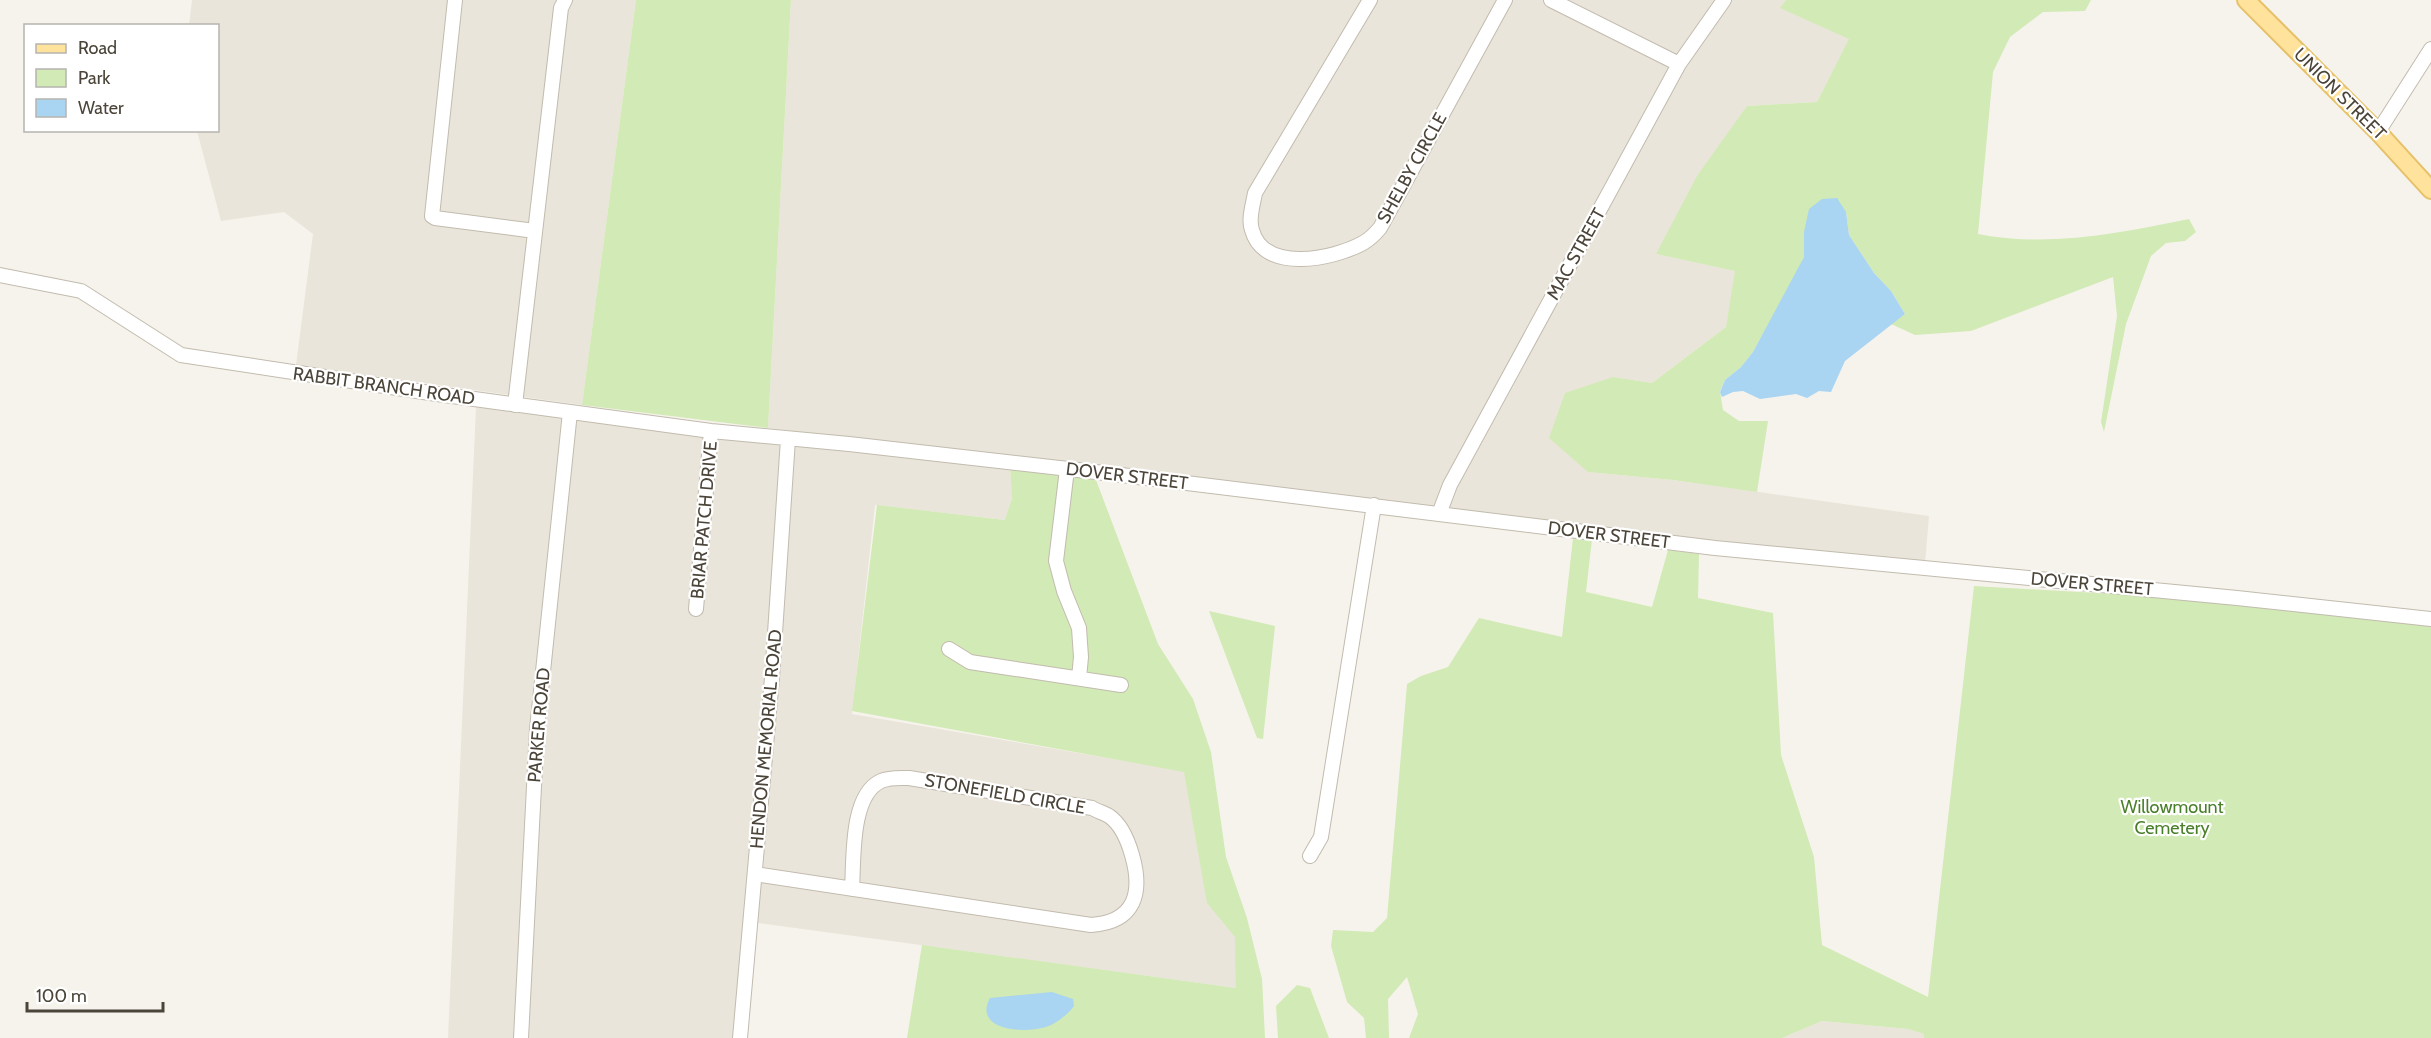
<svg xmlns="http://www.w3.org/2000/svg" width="2431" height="1038" font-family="Cabin,sans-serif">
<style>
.residential{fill:#eae5da}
.green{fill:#d2eab5}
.water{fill:#a9d4f2}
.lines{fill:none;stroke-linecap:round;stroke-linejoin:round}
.minor-casing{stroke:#c2bbae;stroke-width:16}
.major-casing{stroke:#e6c16a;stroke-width:20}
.minor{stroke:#fff;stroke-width:14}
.major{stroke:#ffe39c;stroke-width:16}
.labels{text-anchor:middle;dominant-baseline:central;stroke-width:4.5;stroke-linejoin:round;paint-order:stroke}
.street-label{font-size:18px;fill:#4b4439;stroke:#fff}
.park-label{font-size:18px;fill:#4a7f2a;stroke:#fff}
</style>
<rect width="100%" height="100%" fill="#f6f3ec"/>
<path class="residential" d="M 192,0 L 636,0 L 582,405 L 296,365 L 313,234 L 284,212 L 221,221 L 197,131 L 218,130 L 218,26 L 189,26 Z
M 791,0 L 1786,0 L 1781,8 L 1850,39 L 1817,102 L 1747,106 L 1656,254 L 1736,271 L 1726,327 L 1652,383 L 1613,377 L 1588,472 L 1673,480 L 1929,516 L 1925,564 L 1578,526 L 768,428 Z
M 476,407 L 1010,467 L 1012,497 L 1006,520 L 875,505 L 852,714 L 1189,772 L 1237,938 L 1236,988 L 744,921 L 733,1038 L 448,1038 Z
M 1822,1021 L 1908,1029 L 1924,1034 L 1924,1038 L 1782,1038 Z"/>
<path class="green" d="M 636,0 L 791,0 L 768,428 L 582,405 Z
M 1786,0 L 2091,0 L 2085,11 L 2043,12 L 2010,37 L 1993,72 L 1978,234 C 2049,248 2119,233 2189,219 L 2196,232 L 2185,241 L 2166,243 L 2151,256 L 2126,324 L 2104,432 L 2101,422 L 2117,316 L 2113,277 L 1971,331 L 1915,335 L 1891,324 L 1905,314 L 1891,291 L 1874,273 L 1849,235 L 1846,212 L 1804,232 L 1804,257 L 1791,284 L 1753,352 L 1741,367 L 1725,380 L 1720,391 L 1723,410 L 1739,421 L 1768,421 L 1757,492 L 1673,480 L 1588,472 L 1549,438 L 1565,393 L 1613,377 L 1652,383 L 1726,327 L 1735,271 L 1656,254 L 1697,176 L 1747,106 L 1817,102 L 1849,39 L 1780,8 Z
M 1010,467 L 1096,480 L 1158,644 L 1193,699 L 1211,752 L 1226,857 L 1247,918 L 1262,979 L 1265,1038 L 907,1038 L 922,945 L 1236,988 L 1235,937 L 1207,903 L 1184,772 L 852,711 L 877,505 L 1005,520 L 1012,498 Z
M 1573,538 L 1592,539 L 1586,592 L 1652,607 L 1668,550 L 1699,554 L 1698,598 L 1773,613 L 1781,755 L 1814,857 L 1822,945 L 1928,997 L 1974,586 L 2219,600 L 2431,624 L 2431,1038 L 1924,1038 L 1924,1034 L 1908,1029 L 1822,1021 L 1782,1038 L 1409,1038 L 1418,1014 L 1407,977 L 1388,999 L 1389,1038 L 1366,1038 L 1364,1018 L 1347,1002 L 1331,946 L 1333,930 L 1373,932 L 1387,918 L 1407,684 L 1421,676 L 1448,667 L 1479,618 L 1562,637 Z
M 1209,611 L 1275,626 L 1263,739 L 1257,738 Z
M 1297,985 L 1310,988 L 1329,1038 L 1278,1038 L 1276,1006 Z"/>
<path class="water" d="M 1837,198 L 1846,212 L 1849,235 L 1874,273 L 1891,291 L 1905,314 L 1845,361 L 1831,392 L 1819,391 L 1807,398 L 1796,394 L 1760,399 L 1743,391 L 1733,392 L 1722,397 L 1720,392 L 1725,380 L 1741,367 L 1753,352 L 1804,257 L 1804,232 L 1809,209 L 1822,199 Z
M 1052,992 L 1073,999 L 1074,1006 C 1069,1013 1060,1020 1053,1024 C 1034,1035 971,1033 990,998 Z"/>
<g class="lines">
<g class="minor-casing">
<path id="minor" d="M 455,0 L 432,216 L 435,218 L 535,231
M 1370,0 L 1255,193 C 1253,205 1248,219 1252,230 C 1264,274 1334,259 1363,243 C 1370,239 1375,234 1380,228 L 1505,0
M 1551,0 L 1679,64
M 2378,132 L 2431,49
M 0,275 L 81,291 L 181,355 L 430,393 L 711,431 L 849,444 L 1113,474 L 1715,548 L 2237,598 L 2431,619
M 515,405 L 561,8 L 565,0
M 1067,469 L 1056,561 L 1064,591 L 1079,628 L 1081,657 L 1079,678
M 1439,514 L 1450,485 L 1679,64 L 1724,0
M 696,609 L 711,431
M 949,649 L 970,662 L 1121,685
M 1310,856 L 1321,837 L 1374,505
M 755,874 L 1091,925 C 1135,922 1143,893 1132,855 C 1128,841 1121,824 1109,816 C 1104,813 1097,811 1092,808 L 909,778 C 900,778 890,777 881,781 C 850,795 854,860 852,889
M 521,1038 L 537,729 L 570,412
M 740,1038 L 772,678 L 788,439"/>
</g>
<g class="major-casing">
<path id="major" d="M 2246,0 L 2378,132 L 2431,190"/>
</g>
<use href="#minor" class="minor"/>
<use href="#major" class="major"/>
</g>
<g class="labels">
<g class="street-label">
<text transform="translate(2340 94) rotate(45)">UNION STREET</text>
<text transform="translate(1412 168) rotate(-61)">SHELBY CIRCLE</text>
<text transform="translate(1576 254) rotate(-61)">MAC STREET</text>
<text transform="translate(384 386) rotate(8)">RABBIT BRANCH ROAD</text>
<text transform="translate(1127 476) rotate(7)">DOVER STREET</text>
<text transform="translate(704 520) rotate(-85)">BRIAR PATCH DRIVE</text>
<text transform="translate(1609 535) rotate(7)">DOVER STREET</text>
<text transform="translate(2092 584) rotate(5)">DOVER STREET</text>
<text transform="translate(539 725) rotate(-85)">PARKER ROAD</text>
<text transform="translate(766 739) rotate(-85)">HENDON MEMORIAL ROAD</text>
<text transform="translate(1005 794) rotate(10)">STONEFIELD CIRCLE</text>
</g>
<g class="park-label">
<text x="2172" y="807">Willowmount<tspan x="2172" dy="21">Cemetery</tspan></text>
</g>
</g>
<rect x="24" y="24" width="195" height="108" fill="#ffffff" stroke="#b7b4b0" stroke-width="1.5"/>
<rect x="36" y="44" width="30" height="9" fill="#ffe39c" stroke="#b7b4b0" stroke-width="1.5"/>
<text x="78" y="54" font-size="18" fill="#4b4439">Road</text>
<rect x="36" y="69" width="30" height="18" fill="#d2eab5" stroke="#b7b4b0" stroke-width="1.5"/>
<text x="78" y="84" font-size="18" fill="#4b4439">Park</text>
<rect x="36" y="99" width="30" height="18" fill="#a9d4f2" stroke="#b7b4b0" stroke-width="1.5"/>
<text x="78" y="114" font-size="18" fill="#4b4439">Water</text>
<path d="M27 1002v9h136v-9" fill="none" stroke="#4b4439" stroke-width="3"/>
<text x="36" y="1002" font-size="18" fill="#4b4439" stroke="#ffffff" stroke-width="4.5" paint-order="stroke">100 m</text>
</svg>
